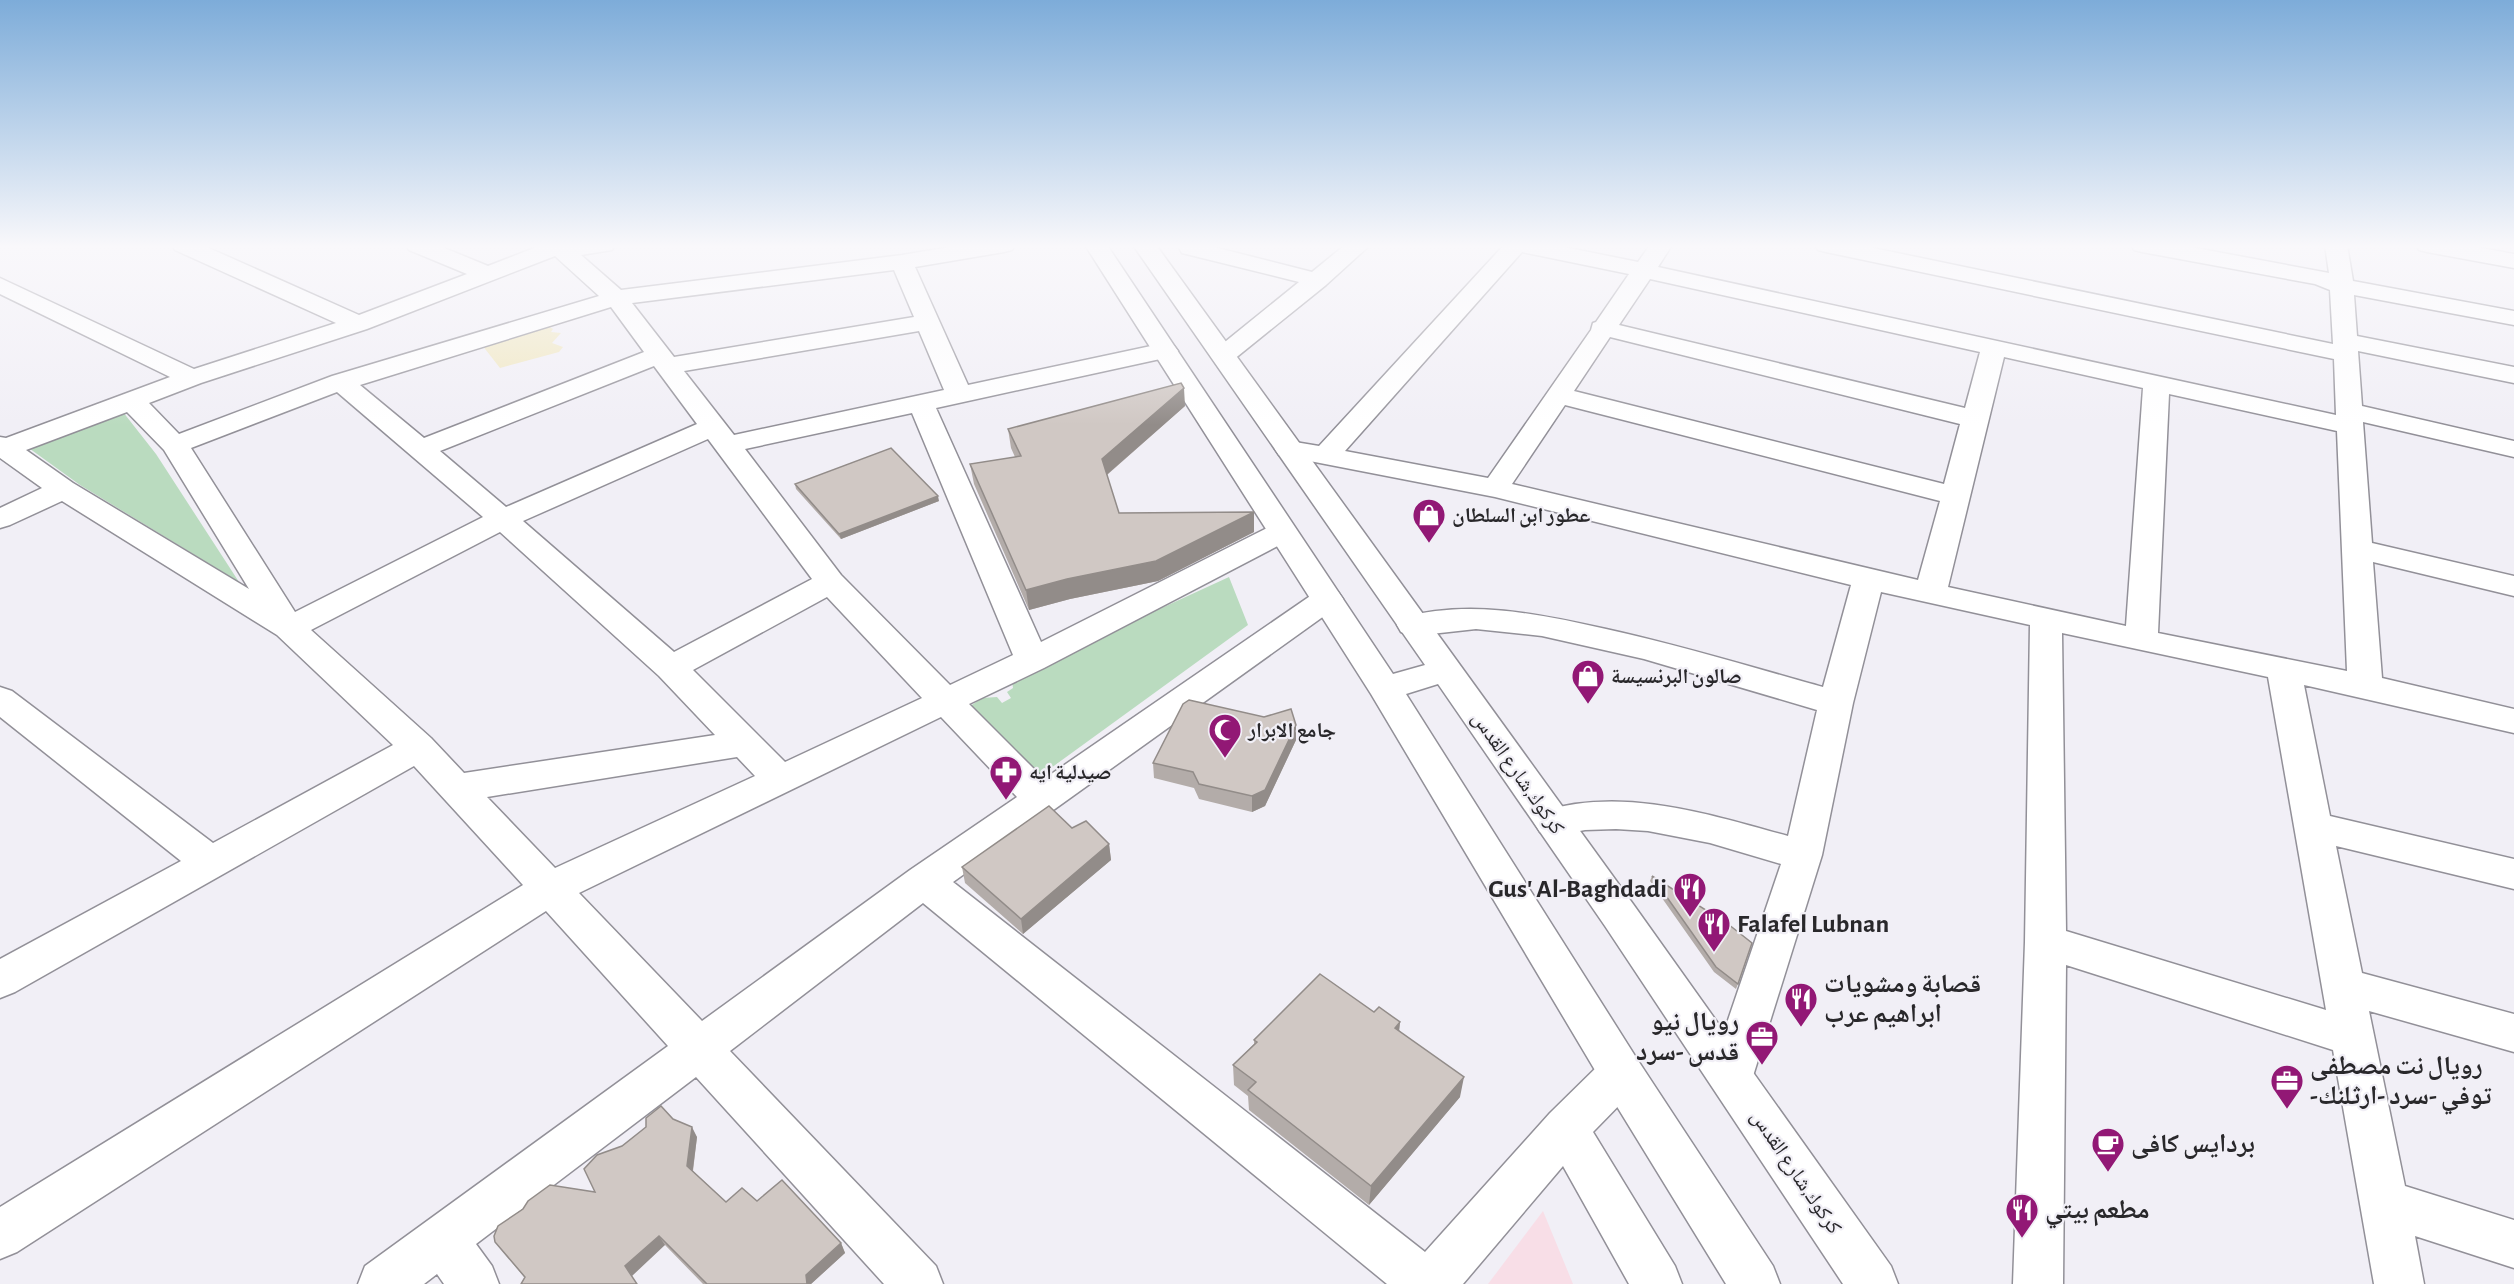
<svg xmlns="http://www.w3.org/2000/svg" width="2514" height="1284" font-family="'Alegreya Sans','Noto Naskh Arabic',sans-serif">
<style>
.commercial{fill:#f8dee7}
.green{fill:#badbbf}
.sand{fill:#f0e7c1}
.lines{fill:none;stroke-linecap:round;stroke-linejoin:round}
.minor-casing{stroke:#929098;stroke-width:3}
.major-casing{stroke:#929098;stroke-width:3}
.minor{fill:#fff;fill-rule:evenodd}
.major{fill:#fff;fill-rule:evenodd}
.wall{fill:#b3aca9}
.shaded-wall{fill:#928c89}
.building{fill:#d0c8c4;stroke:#928c89;stroke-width:1.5}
.labels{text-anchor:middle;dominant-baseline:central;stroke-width:4.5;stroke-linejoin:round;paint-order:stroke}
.poi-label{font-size:21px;font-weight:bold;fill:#29282b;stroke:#f1eff6;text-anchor:start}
.street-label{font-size:21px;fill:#29282b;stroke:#f1eff6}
.near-poi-label{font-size:26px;font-weight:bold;fill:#29282b;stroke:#f1eff6;text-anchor:start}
</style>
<rect width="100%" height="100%" fill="#f1eff6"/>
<path class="commercial" d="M 1543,1211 L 1573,1284 L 1488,1284 Z"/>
<path class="green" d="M 123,412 L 156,454 L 239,582 L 80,485 L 26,446 Z
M 1229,577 L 1248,625 L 1040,776 L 963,711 L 982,698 L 997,697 L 1002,703 L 1011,698 L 1007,692 L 1013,688 L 1012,681 L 1016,675 Z"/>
<path class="sand" d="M 546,325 L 553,329 L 551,332 L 561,333 L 552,343 L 563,347 L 559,352 L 500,368 L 482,345 Z"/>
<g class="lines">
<g class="minor-casing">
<path id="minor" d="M 172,245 L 202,245 L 359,315 L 467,274 L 409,250 L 406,245 L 437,245 L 488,266 L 542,245 L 615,245 L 612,250 L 581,255 L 621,290 L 902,255 L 962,245 L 1015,245 L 1012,250 L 1004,252 L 915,267 L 968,385 L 1165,343 L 1174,346 L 1178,351 L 1174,356 L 936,408 L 1041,642 L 1271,526 L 1282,523 L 1293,526 L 1297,532 L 1293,538 L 1044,668 L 969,704 L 1044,779 L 1316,592 L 1327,589 L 1338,592 L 1343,599 L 1338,606 L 953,882 L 1425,1252 L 1550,1113 L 1605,1059 L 1621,1053 L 1637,1059 L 1643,1073 L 1637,1087 L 1593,1132 L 1675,1266 L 1682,1284 L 1629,1284 L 1563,1166 L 1463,1284 L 1387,1284 L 923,903 L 730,1051 L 936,1266 L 943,1284 L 884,1284 L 696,1077 L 476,1244 L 492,1266 L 499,1284 L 444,1284 L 437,1274 L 424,1284 L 358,1284 L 365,1266 L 668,1046 L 546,911 L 17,1252 L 0,1259 L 0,1207 L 523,885 L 414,766 L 15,992 L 0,998 L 0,959 L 181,861 L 0,717 L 0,687 L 12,691 L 213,843 L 393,745 L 277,635 L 62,501 L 10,525 L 0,528 L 0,508 L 42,488 L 0,458 L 0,437 L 6,438 L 170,377 L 0,294 L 0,278 L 194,369 L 336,323 L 175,250 ZM 555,256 L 599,296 L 332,376 L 179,434 L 149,403 L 201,383 L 367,329 ZM 894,270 L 914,317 L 674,357 L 632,303 ZM 611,307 L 644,352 L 424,438 L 360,385 ZM 919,331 L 944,390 L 734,435 L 684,371 ZM 654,366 L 697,424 L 506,507 L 440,451 ZM 337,392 L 483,517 L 295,612 L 191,448 ZM 127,412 L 164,450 L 249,589 L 73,483 L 26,450 ZM 912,413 L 1013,655 L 950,685 L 841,575 L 745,449 ZM 708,439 L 812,579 L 674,652 L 523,521 ZM 500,532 L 659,676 L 715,735 L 464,773 L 431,738 L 311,630 ZM 827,597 L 922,698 L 785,762 L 693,670 ZM 941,717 L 1017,797 L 910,870 L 702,1021 L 579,893 ZM 737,757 L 755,776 L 555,868 L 487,797 Z
M 1181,245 L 1206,245 L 1312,272 L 1345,245 L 1370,245 L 1326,285 L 1233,360 L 1224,363 L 1215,360 L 1211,355 L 1215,350 L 1299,282 L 1182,253 L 1179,248 Z
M 1504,245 L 1554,245 L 1638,262 L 1650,245 L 1672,245 L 1658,267 L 2336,415 L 2334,359 L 1826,252 L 1818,250 L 1815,245 L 1859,245 L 2333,344 L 2330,290 L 2315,284 L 2142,252 L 2134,250 L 2131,245 L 2180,245 L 2329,273 L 2325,245 L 2347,245 L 2353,281 L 2514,311 L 2514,325 L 2354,295 L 2357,336 L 2514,367 L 2514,383 L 2358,351 L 2362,406 L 2514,441 L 2514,457 L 2363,422 L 2372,543 L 2514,576 L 2514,596 L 2373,562 L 2382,678 L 2514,709 L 2514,733 L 2304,685 L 2330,816 L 2514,859 L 2514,889 L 2336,846 L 2362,973 L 2514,1014 L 2514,1052 L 2369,1011 L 2405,1186 L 2514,1220 L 2514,1268 L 2415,1236 L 2424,1284 L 2374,1284 L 2333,1050 L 2066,965 L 2063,1284 L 2013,1284 L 2025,942 L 2030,625 L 1881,592 L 1853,703 L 1822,855 L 1753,1076 L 1747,1090 L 1731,1096 L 1715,1090 L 1709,1076 L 1781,864 L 1710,843 L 1648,831 L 1616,829 L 1585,830 L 1553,836 L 1540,832 L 1534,822 L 1540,812 C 1623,786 1707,814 1788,836 L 1817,710 L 1644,659 L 1542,636 L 1476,629 L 1413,636 L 1401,632 L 1397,625 L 1401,618 C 1469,599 1539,614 1606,629 C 1679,645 1751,667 1823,687 L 1851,585 L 1495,497 L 1289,457 L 1279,455 L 1275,449 L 1279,443 L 1289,441 L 1319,446 ZM 1522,252 L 1629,274 L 1596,322 L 1593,323 L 1591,330 L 1488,478 L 1345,451 ZM 1650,279 L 1980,352 L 1965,408 L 1619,325 ZM 1610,337 L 1960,424 L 1944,484 L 1574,391 ZM 2004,357 L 2143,388 L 2126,626 L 1948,587 ZM 2169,394 L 2337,431 L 2347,671 L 2158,633 ZM 1565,405 L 1940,501 L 1918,580 L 1512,484 ZM 2062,633 L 2268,677 L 2326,1010 L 2066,931 Z
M 2416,245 L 2465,245 L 2514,254 L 2514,268 L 2427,252 L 2419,250 Z"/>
</g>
<g class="major-casing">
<path id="major" d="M 1085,245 L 1107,245 L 1393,674 L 1425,665 L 1133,245 L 1156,245 L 1633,904 L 1891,1266 L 1898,1284 L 1843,1284 L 1605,926 L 1438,684 L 1406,694 L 1637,1059 L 1773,1266 L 1780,1284 L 1726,1284 L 1605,1087 L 1371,694 Z"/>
</g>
<use href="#minor" class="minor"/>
<use href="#major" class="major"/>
</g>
<path class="wall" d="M 1185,406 L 1107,475 L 1119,513 L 1254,532 L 1158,581 L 1070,599 L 1029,610 L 974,484 L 970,464 L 1015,457 L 1011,448 L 1008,429 Z
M 795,484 L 939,501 L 841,539 L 796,489 Z
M 1296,725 L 1296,740 L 1265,806 L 1252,812 L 1199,799 L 1194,788 L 1154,778 L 1153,763 Z
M 1109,844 L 1111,860 L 1023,934 L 965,883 L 962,867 Z
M 1652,876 L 1738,984 L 1736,989 L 1714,972 L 1650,881 Z
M 1374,1012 L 1400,1022 L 1399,1030 L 1460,1097 L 1369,1205 L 1249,1110 L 1248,1096 L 1234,1085 L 1233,1065 L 1254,1044 L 1254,1040 Z
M 673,1119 L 697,1137 L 693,1171 L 726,1202 L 757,1201 L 841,1243 L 845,1253 L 811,1284 L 703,1284 L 665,1245 L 524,1277 L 495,1242 L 595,1192 L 622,1146 L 646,1127 Z"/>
<path class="shaded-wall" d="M 1184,388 L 1185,406 L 1103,478 L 1102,459 Z
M 938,496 L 939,501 L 841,539 L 839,534 Z
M 1254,512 L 1254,532 L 1158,581 L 1070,599 L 1029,610 L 1026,590 Z
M 1296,725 L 1296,740 L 1265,806 L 1252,812 L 1252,796 Z
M 1109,844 L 1111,860 L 1023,934 L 1021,919 Z
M 1400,1022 L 1398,1042 L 1395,1028 Z
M 1464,1077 L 1460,1097 L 1369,1205 L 1371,1186 Z
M 692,1127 L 697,1137 L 692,1176 L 687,1166 Z
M 659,1236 L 665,1245 L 632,1276 L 625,1266 Z
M 841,1243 L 845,1253 L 811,1284 L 807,1284 L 806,1275 Z"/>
<path class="building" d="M 1181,383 L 1184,388 L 1102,459 L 1119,513 L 1254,512 L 1156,561 L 1067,579 L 1026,590 L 970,464 L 1021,456 L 1008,429 Z
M 891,448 L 938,496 L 839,534 L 795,484 Z
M 1189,700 L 1264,717 L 1291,709 L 1296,725 L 1265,790 L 1252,796 L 1199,784 L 1193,772 L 1153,763 L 1183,704 Z
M 1049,806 L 1072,828 L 1086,821 L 1109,844 L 1021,919 L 962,867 Z
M 1652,876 L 1728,924 L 1752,943 L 1738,984 L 1716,967 Z
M 1320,974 L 1374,1012 L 1379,1007 L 1400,1022 L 1395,1028 L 1464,1077 L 1371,1186 L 1248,1090 L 1256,1082 L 1233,1065 L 1257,1042 L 1254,1040 Z
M 661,1106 L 673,1119 L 692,1127 L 687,1166 L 726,1202 L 742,1188 L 757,1201 L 782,1180 L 841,1243 L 806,1275 L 807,1284 L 707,1284 L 659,1236 L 625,1266 L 637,1284 L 521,1284 L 525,1277 L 495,1242 L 494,1236 L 498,1226 L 523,1209 L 528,1201 L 550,1185 L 595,1192 L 584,1169 L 597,1155 L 622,1146 L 646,1127 L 646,1118 Z"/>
<linearGradient id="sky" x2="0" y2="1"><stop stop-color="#7dacd9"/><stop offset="0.58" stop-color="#f9f8fb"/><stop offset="1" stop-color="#f9f8fb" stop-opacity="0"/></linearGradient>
<rect width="2514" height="425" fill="url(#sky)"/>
<defs>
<g id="shop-pin" transform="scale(1.725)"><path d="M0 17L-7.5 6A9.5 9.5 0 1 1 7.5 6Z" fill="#921875" stroke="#f1eff6"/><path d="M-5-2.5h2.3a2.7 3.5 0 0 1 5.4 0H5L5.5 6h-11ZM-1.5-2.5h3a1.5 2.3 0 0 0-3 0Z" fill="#fff"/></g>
<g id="mosque-pin" transform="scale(1.725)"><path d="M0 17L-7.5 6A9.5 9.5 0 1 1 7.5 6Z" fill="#921875" stroke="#f1eff6"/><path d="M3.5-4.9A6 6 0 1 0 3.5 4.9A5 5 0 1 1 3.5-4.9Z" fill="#fff"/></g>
<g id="pharmacy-pin" transform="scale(1.725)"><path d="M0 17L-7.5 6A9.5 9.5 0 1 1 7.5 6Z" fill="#921875" stroke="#f1eff6"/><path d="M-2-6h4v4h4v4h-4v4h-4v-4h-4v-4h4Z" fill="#fff"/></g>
<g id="restaurant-pin" transform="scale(1.725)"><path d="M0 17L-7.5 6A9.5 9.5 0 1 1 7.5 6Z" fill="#921875" stroke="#f1eff6"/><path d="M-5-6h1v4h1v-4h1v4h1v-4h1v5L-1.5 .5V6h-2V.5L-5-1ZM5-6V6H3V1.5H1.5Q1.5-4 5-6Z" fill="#fff"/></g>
<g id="office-pin" transform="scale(1.725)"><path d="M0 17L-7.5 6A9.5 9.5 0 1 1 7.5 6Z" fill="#921875" stroke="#f1eff6"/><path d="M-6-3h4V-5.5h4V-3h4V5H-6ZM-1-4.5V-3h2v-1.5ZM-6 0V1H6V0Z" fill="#fff"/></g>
<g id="cafe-pin" transform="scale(1.725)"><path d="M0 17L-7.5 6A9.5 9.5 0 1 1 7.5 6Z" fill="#921875" stroke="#f1eff6"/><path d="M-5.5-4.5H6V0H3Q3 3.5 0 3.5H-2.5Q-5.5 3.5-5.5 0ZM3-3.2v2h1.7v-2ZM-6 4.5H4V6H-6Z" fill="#fff"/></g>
</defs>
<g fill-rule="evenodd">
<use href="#shop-pin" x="1429" y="515"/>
<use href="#shop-pin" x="1588" y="676"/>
<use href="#mosque-pin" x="1225" y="730"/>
<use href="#pharmacy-pin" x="1006" y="772"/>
<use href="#restaurant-pin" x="1690" y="889"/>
<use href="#restaurant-pin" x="1714" y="924"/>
<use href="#restaurant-pin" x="1801" y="999"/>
<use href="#office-pin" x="1762" y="1037"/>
<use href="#office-pin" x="2287" y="1081"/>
<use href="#cafe-pin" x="2108" y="1144"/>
<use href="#restaurant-pin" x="2022" y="1210"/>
</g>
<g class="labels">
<g class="poi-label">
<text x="1452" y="515">عطور ابن السلطان</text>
<text x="1611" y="676">صالون البرنسيسة</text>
<text x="1248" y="730">جامع الابرار</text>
<text x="1029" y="772">صیدلیة ایە</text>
</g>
<g class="street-label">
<text transform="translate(1518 773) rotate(55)">كركوك,شارع القدس</text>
<text transform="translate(1796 1172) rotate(56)">كركوك,شارع القدس</text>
</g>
<g class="near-poi-label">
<text x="1667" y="889" text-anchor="end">Gus' Al-Baghdadi</text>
<text x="1737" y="924">Falafel Lubnan</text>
<text x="1824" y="984">قصابة ومشويات<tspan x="1824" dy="30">ابراهيم عرب</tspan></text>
<text x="1739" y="1022" text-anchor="end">رويال نيو<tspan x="1739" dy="30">قدس -سرد</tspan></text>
<text x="2310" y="1066">رويال نت مصطفى<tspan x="2310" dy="30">-توفي -سرد -ارثلنك</tspan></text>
<text x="2131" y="1144">بردايس کافى</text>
<text x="2045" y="1210">مطعم بيتي</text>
</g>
</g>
</svg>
